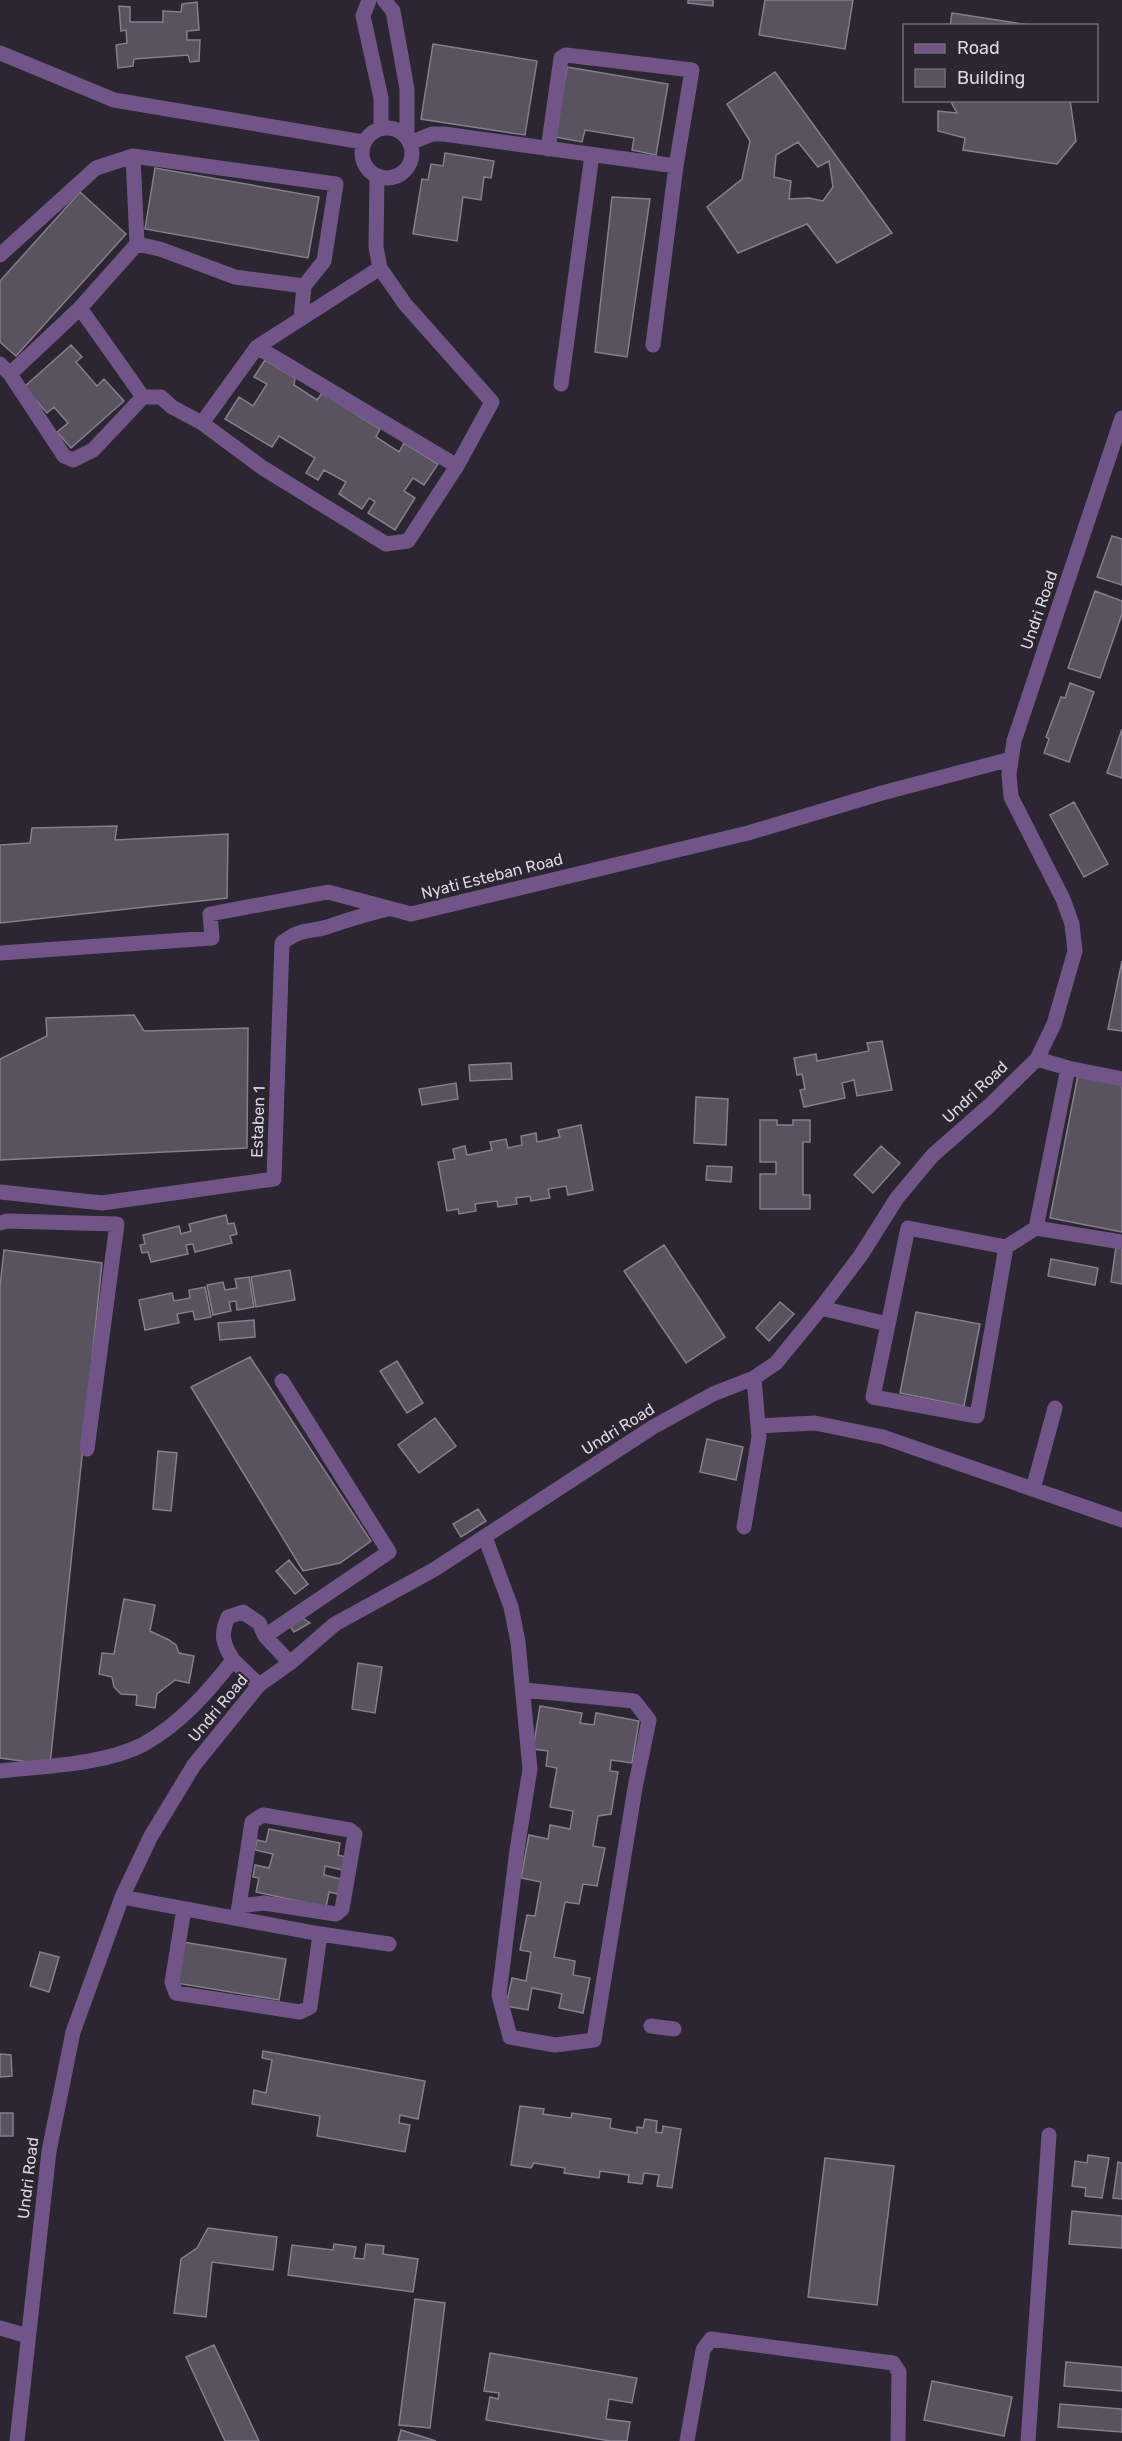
<svg xmlns="http://www.w3.org/2000/svg" width="1122" height="2441" font-family="Rubik,sans-serif">
<style>
.building{fill:#59535f;stroke:#857e8c;stroke-width:1.5;fill-rule:evenodd}
.lines{fill:none;stroke-linecap:round;stroke-linejoin:round}
.minor{stroke:#715588;stroke-width:15}
.labels{text-anchor:middle;dominant-baseline:central;stroke-width:4.5;stroke-linejoin:round;paint-order:stroke}
.street-label{font-size:16px;fill:#dbd7df;stroke:#2b2631}
</style>
<rect width="100%" height="100%" fill="#2b2631"/>
<path class="building" d="M 688,0 L 713,0 L 713,6 L 688,3 Z
M 765,0 L 853,0 L 845,49 L 759,35 Z
M 197,2 L 199,30 L 187,31 L 187,40 L 200,40 L 199,61 L 190,62 L 188,55 L 134,59 L 133,66 L 118,68 L 116,45 L 127,43 L 126,30 L 121,31 L 119,6 L 130,7 L 130,22 L 163,22 L 163,11 L 181,12 L 182,4 Z
M 952,13 L 1036,26 L 950,26 Z
M 433,44 L 537,61 L 525,135 L 421,119 Z
M 567,67 L 668,84 L 656,155 L 632,150 L 634,138 L 585,130 L 582,142 L 555,137 Z
M 775,72 L 892,233 L 837,263 L 807,224 L 738,253 L 707,207 L 742,179 L 750,141 L 727,104 ZM 798,142 L 818,167 L 829,161 L 833,187 L 823,201 L 809,198 L 789,199 L 791,181 L 774,177 L 776,155 Z
M 950,100 L 1070,100 L 1076,141 L 1057,164 L 963,150 L 965,138 L 938,131 L 938,111 L 957,113 Z
M 445,153 L 494,161 L 491,178 L 484,177 L 481,200 L 463,197 L 457,241 L 413,234 L 422,179 L 428,180 L 431,164 L 443,166 Z
M 155,168 L 319,197 L 308,258 L 145,229 Z
M 80,192 L 126,234 L 16,356 L 0,342 L 0,281 Z
M 612,197 L 650,199 L 627,357 L 595,352 Z
M 71,345 L 82,357 L 76,362 L 97,386 L 104,379 L 124,401 L 71,448 L 57,432 L 68,423 L 54,407 L 47,413 L 24,387 Z
M 265,360 L 295,378 L 294,385 L 317,400 L 322,393 L 380,429 L 376,437 L 399,452 L 404,443 L 438,464 L 424,485 L 413,478 L 404,491 L 415,498 L 395,530 L 368,513 L 375,502 L 369,498 L 362,509 L 339,494 L 346,482 L 324,470 L 318,480 L 306,473 L 315,458 L 279,436 L 272,447 L 225,419 L 239,397 L 253,406 L 267,384 L 254,377 Z
M 1112,536 L 1122,539 L 1122,585 L 1097,577 Z
M 1095,591 L 1122,601 L 1122,614 L 1100,678 L 1068,668 Z
M 1070,683 L 1094,692 L 1069,762 L 1044,753 L 1049,739 L 1046,737 L 1061,697 L 1065,698 Z
M 1122,729 L 1122,778 L 1107,773 Z
M 1074,802 L 1108,864 L 1084,877 L 1050,815 Z
M 117,826 L 115,840 L 228,834 L 227,898 L 0,923 L 0,845 L 30,843 L 32,828 Z
M 1122,961 L 1122,1031 L 1108,1029 Z
M 134,1015 L 144,1031 L 248,1028 L 247,1148 L 0,1160 L 0,1059 L 47,1036 L 46,1018 Z
M 882,1041 L 892,1090 L 857,1096 L 854,1080 L 842,1083 L 845,1098 L 804,1107 L 800,1090 L 805,1089 L 802,1074 L 797,1075 L 794,1058 L 816,1054 L 817,1061 L 869,1051 L 867,1043 Z
M 511,1063 L 512,1079 L 470,1081 L 469,1065 Z
M 1078,1075 L 1122,1084 L 1122,1232 L 1050,1218 Z
M 456,1083 L 458,1099 L 422,1105 L 419,1089 Z
M 696,1097 L 728,1099 L 726,1145 L 694,1143 Z
M 760,1120 L 777,1120 L 777,1125 L 793,1125 L 793,1120 L 810,1120 L 810,1142 L 803,1142 L 803,1195 L 810,1195 L 810,1209 L 760,1209 L 760,1174 L 776,1174 L 776,1162 L 760,1162 Z
M 581,1125 L 593,1190 L 568,1195 L 566,1186 L 548,1189 L 550,1198 L 531,1201 L 530,1196 L 516,1198 L 517,1204 L 498,1207 L 497,1201 L 475,1204 L 476,1211 L 459,1214 L 458,1209 L 447,1211 L 438,1162 L 455,1159 L 453,1149 L 465,1146 L 467,1155 L 492,1150 L 490,1142 L 506,1139 L 508,1148 L 522,1145 L 521,1136 L 536,1133 L 537,1142 L 560,1137 L 558,1130 Z
M 881,1146 L 900,1163 L 873,1193 L 854,1175 Z
M 707,1166 L 732,1167 L 731,1182 L 706,1180 Z
M 226,1215 L 228,1224 L 234,1223 L 237,1234 L 230,1236 L 232,1243 L 195,1252 L 193,1244 L 186,1245 L 188,1254 L 151,1262 L 148,1252 L 142,1253 L 140,1245 L 145,1244 L 143,1235 L 179,1226 L 181,1234 L 191,1231 L 189,1224 Z
M 664,1245 L 725,1337 L 686,1363 L 624,1271 Z
M 1116,1247 L 1122,1248 L 1122,1284 L 1111,1282 Z
M 4,1250 L 102,1263 L 50,1765 L 0,1758 L 0,1286 Z
M 1051,1259 L 1098,1268 L 1095,1285 L 1048,1276 Z
M 290,1270 L 295,1300 L 256,1307 L 251,1277 Z
M 249,1277 L 254,1307 L 237,1310 L 236,1301 L 229,1302 L 231,1311 L 213,1315 L 207,1285 L 223,1282 L 225,1290 L 237,1288 L 235,1279 Z
M 205,1287 L 211,1317 L 195,1320 L 193,1311 L 177,1314 L 179,1323 L 145,1330 L 139,1300 L 172,1293 L 174,1301 L 190,1298 L 189,1290 Z
M 780,1302 L 794,1314 L 769,1341 L 756,1328 Z
M 916,1312 L 980,1324 L 964,1406 L 900,1393 Z
M 254,1320 L 255,1337 L 220,1340 L 218,1323 Z
M 250,1357 L 371,1541 L 340,1563 L 303,1571 L 191,1387 Z
M 397,1361 L 423,1403 L 407,1413 L 380,1371 Z
M 435,1418 L 456,1446 L 419,1473 L 398,1445 Z
M 707,1439 L 743,1447 L 736,1480 L 700,1472 Z
M 158,1451 L 177,1453 L 171,1511 L 153,1509 Z
M 478,1509 L 486,1521 L 461,1537 L 453,1524 Z
M 289,1560 L 308,1584 L 295,1594 L 276,1571 Z
M 124,1599 L 155,1605 L 150,1631 L 169,1640 L 176,1645 L 179,1653 L 194,1656 L 189,1683 L 175,1680 L 157,1694 L 155,1708 L 136,1705 L 137,1695 L 121,1694 L 114,1687 L 112,1677 L 99,1674 L 102,1653 L 114,1654 Z
M 301,1617 L 310,1623 L 294,1632 L 289,1625 Z
M 358,1663 L 382,1667 L 375,1713 L 352,1709 Z
M 540,1706 L 582,1713 L 580,1723 L 594,1725 L 596,1713 L 639,1721 L 632,1763 L 611,1760 L 610,1771 L 618,1772 L 611,1814 L 598,1816 L 593,1846 L 605,1848 L 597,1886 L 583,1884 L 579,1904 L 565,1902 L 554,1957 L 575,1961 L 573,1975 L 590,1978 L 583,2013 L 559,2008 L 562,1994 L 532,1988 L 528,2010 L 506,2006 L 512,1978 L 526,1981 L 531,1952 L 520,1950 L 527,1915 L 535,1916 L 541,1882 L 521,1878 L 529,1835 L 548,1839 L 550,1825 L 570,1829 L 573,1811 L 550,1807 L 557,1768 L 546,1766 L 548,1751 L 533,1749 Z
M 269,1829 L 340,1843 L 338,1855 L 346,1857 L 343,1870 L 325,1866 L 324,1875 L 341,1879 L 338,1894 L 329,1892 L 326,1907 L 256,1892 L 259,1878 L 253,1877 L 255,1865 L 269,1868 L 273,1854 L 255,1850 L 257,1840 L 266,1842 Z
M 183,1942 L 286,1959 L 279,2000 L 176,1983 Z
M 40,1952 L 59,1957 L 49,1992 L 30,1986 Z
M 263,2051 L 425,2081 L 418,2119 L 400,2115 L 399,2123 L 410,2125 L 405,2152 L 317,2136 L 320,2116 L 252,2104 L 254,2090 L 266,2093 L 272,2060 L 262,2058 Z
M 0,2054 L 11,2055 L 12,2076 L 0,2077 Z
M 520,2106 L 544,2109 L 543,2114 L 571,2118 L 572,2113 L 611,2119 L 610,2128 L 637,2133 L 637,2127 L 643,2128 L 645,2119 L 657,2121 L 656,2132 L 662,2133 L 663,2126 L 681,2129 L 672,2188 L 657,2186 L 659,2175 L 644,2173 L 642,2184 L 628,2182 L 629,2175 L 600,2171 L 599,2178 L 564,2173 L 565,2168 L 534,2163 L 531,2168 L 511,2165 Z
M 0,2113 L 13,2113 L 13,2136 L 0,2136 Z
M 1088,2155 L 1109,2158 L 1102,2198 L 1085,2196 L 1086,2188 L 1072,2186 L 1075,2161 L 1087,2163 Z
M 825,2158 L 894,2166 L 877,2305 L 808,2297 Z
M 1118,2162 L 1122,2163 L 1122,2199 L 1113,2198 Z
M 1072,2211 L 1122,2216 L 1122,2248 L 1069,2244 Z
M 208,2228 L 277,2237 L 273,2270 L 212,2262 L 206,2317 L 174,2313 L 181,2259 L 197,2248 Z
M 334,2244 L 356,2247 L 354,2258 L 364,2259 L 366,2244 L 384,2246 L 383,2254 L 418,2259 L 413,2292 L 288,2275 L 292,2245 L 333,2250 Z
M 415,2299 L 445,2303 L 430,2428 L 399,2425 Z
M 214,2345 L 259,2441 L 225,2441 L 186,2357 Z
M 490,2353 L 637,2378 L 632,2403 L 609,2399 L 606,2419 L 630,2422 L 627,2441 L 610,2441 L 486,2420 L 490,2397 L 498,2399 L 499,2393 L 484,2391 Z
M 1066,2362 L 1122,2367 L 1122,2391 L 1064,2386 Z
M 932,2381 L 1012,2397 L 1004,2436 L 924,2420 Z
M 1060,2404 L 1122,2409 L 1122,2432 L 1058,2427 Z
M 401,2430 L 436,2441 L 398,2441 Z"/>
<g class="lines">
<path class="minor" d="M 369,0 L 363,16 L 381,98 L 381,128
M 384,0 L 393,11 L 407,89 L 407,137
M 0,53 L 114,100 L 363,142
M362 153a25 25 0 1 1 50 0a25 25 0 1 1-50 0Z
M 410,143 L 432,134 L 444,134 L 676,166 L 653,345
M 548,149 L 561,58 L 566,55 L 692,70 L 676,166
M 137,244 L 160,249 L 235,277 L 304,286 L 301,318
M 0,255 L 96,168 L 133,156 L 336,184 L 324,261 L 304,286
M 380,268 L 257,347 L 202,423 L 263,468 L 386,544 L 408,541 L 457,466
M 80,308 L 143,397
M 257,347 L 457,466 L 492,402 L 405,304 L 380,268 L 376,247 L 377,177
M 0,364 L 10,374 L 64,456 L 73,460 L 93,450 L 143,397 L 161,397 L 172,407 L 202,423
M 10,374 L 80,308 L 137,244 L 133,156
M 561,384 L 592,155
M 0,953 L 212,938 L 210,914 L 328,892 L 411,914 L 748,833 L 882,793 L 1011,759
M 1037,1059 L 1068,1068 L 1122,1079
M 0,1192 L 102,1203 L 274,1179 L 282,943 C 301,928 307,933 327,927 C 347,920 367,914 388,909
M 0,1223 L 7,1221 L 117,1224 L 87,1449
M 1036,1228 L 1068,1068
M 1006,1247 L 977,1416 L 873,1397 L 908,1228 L 1006,1247 L 1036,1228 L 1122,1242
M 821,1308 L 887,1324
M 759,1426 L 815,1423 L 883,1437 L 1122,1520
M 1033,1489 L 1055,1408
M 744,1527 L 759,1437 L 754,1378
M 485,1537 L 511,1607 L 518,1642 L 530,1769 L 517,1850 L 499,1995 L 510,2037 L 555,2045 L 594,2040 L 635,1788 L 649,1720 L 634,1701 L 524,1690
M 265,1636 L 290,1663
M 233,1660 C 223,1644 220,1635 228,1617 L 243,1612 L 259,1623 L 265,1636 L 389,1552 L 282,1381
M 0,1771 C 44,1766 104,1765 144,1744 C 181,1723 208,1692 233,1660 L 259,1685
M 122,1897 L 320,1934 L 389,1944
M 184,1909 L 172,1982 L 176,1993 L 300,2012 L 310,2007 L 320,1934
M 237,1918 L 239,1906 L 264,1903 L 336,1914 L 342,1909 L 355,1834 L 350,1830 L 263,1815 L 252,1822 L 239,1906
M 651,2026 L 674,2029
M 0,2328 L 28,2336
M 17,2441 L 49,2151 L 73,2032 L 122,1897 L 151,1836 L 194,1765 L 259,1685 L 290,1663 L 335,1624 L 435,1569 L 653,1427 L 713,1394 L 754,1378 L 776,1363 L 821,1308 L 861,1255 L 897,1198 L 933,1155 L 989,1106 L 1037,1059 L 1054,1024 L 1075,951 L 1072,924 L 1063,899 L 1011,797 L 1009,774 L 1014,741 L 1122,418
M 687,2441 L 703,2350 L 711,2339 L 893,2363 L 899,2372 L 898,2441
M 1028,2441 L 1049,2135"/>
</g>
<g class="labels">
<g class="street-label">
<text transform="translate(1039 610) rotate(-71)">Undri Road</text>
<text transform="translate(492 876) rotate(-14)">Nyati Esteban Road</text>
<text transform="translate(975 1092) rotate(-43)">Undri Road</text>
<text transform="translate(258 1122) rotate(-88)">Estaben 1</text>
<text transform="translate(618 1429) rotate(-32)">Undri Road</text>
<text transform="translate(218 1708) rotate(-50)">Undri Road</text>
<text transform="translate(28 2178) rotate(-83)">Undri Road</text>
</g>
</g>
<rect x="903" y="24" width="195" height="78" fill="#2b2631" stroke="#716d77" stroke-width="1.5"/>
<rect x="915" y="44" width="30" height="9" fill="#715588" stroke="#716d77" stroke-width="1.5"/>
<text x="957" y="54" font-size="18" fill="#dbd7df">Road</text>
<rect x="915" y="69" width="30" height="18" fill="#59535f" stroke="#716d77" stroke-width="1.5"/>
<text x="957" y="84" font-size="18" fill="#dbd7df">Building</text>
</svg>
